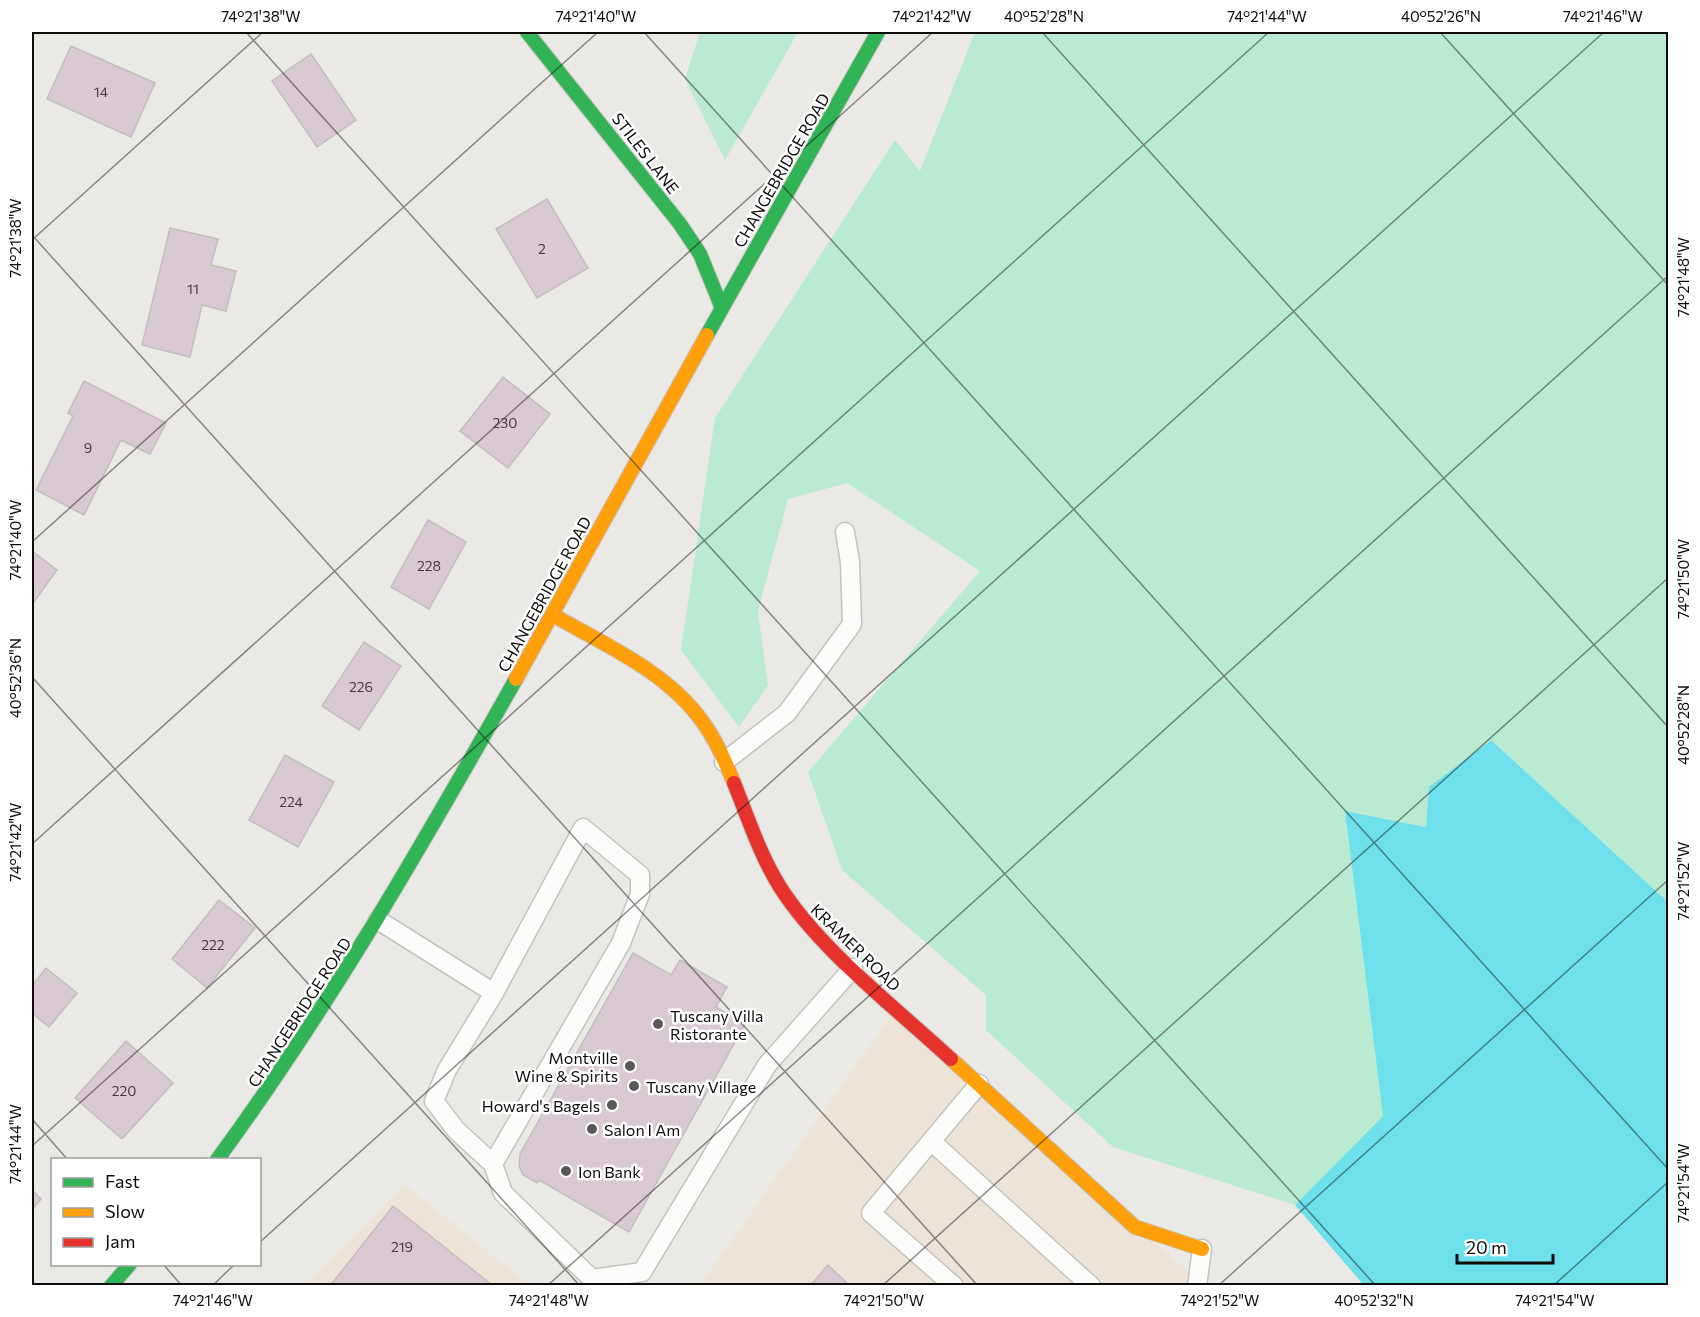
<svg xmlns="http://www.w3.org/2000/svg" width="1700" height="1317" font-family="Commissioner,sans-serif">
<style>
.industrial{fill:#ece4d7}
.green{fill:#bbead2}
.water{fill:#6ee0eb}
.building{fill:#d9c9d3;stroke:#c1bfbe;stroke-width:1.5}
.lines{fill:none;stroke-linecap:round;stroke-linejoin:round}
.lane-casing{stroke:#c4c2c0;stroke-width:21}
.fast-casing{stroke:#c4c2c0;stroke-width:16}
.slow-casing{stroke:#c4c2c0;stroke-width:16}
.jam-casing{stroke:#c4c2c0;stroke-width:16}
.lane{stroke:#fcfcfb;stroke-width:18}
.fast{stroke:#30b455;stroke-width:14}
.slow{stroke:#ff9f0a;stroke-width:14}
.jam{stroke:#e5322d;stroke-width:14}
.ticks{fill:none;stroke:#0d0c0a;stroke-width:1.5;stroke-opacity:0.45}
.poi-dot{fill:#5b5957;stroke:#fff;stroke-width:2}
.labels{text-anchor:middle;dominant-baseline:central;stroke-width:5;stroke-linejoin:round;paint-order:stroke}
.number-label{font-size:14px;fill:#403b3c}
.street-label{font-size:16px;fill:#0d0c0a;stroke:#fff}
.poi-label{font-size:16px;fill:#0d0c0a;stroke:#fff;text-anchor:start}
.neatline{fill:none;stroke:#0d0c0a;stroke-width:2}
.ticks-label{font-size:15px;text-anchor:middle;fill:#0d0c0a}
</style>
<rect width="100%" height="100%" fill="#ebe9e5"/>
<path class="industrial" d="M 893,1013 L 1203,1285 L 699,1286 Z
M 405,1185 L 529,1285 L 304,1286 Z"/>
<path class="green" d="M 700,32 L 798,32 L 725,160 L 685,79 Z
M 975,32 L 1668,32 L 1668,902 L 1491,740 L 1426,827 L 1345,811 L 1383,1116 L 1295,1205 L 1113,1147 L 986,1030 L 986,995 L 842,870 L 808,772 L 980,571 L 847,483 L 788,499 L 758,611 L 768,685 L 739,727 L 681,650 L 715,418 L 895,140 L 920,171 Z"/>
<path class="water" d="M 1491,740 L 1668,902 L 1668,1285 L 1360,1285 L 1361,1282 L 1295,1205 L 1383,1116 L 1345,811 L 1426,827 L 1429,787 Z"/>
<path class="building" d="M 71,46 L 155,83 L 131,137 L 47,99 Z
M 311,54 L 356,120 L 317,147 L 272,81 Z
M 547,199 L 588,268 L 537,298 L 496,229 Z
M 170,228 L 218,239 L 211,265 L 236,271 L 226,311 L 202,305 L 190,357 L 142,345 Z
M 503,377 L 550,414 L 508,468 L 460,431 Z
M 84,381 L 166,423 L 150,454 L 121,440 L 84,515 L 36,490 L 73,416 L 68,413 Z
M 428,520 L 466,542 L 429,609 L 391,587 Z
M 32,551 L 57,570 L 32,605 Z
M 364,642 L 401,666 L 359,730 L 322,706 Z
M 285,755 L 334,782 L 298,847 L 249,820 Z
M 219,900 L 255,928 L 207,988 L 172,959 Z
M 633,953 L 671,975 L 680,960 L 727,987 L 716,1007 L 745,1024 L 629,1232 L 539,1180 L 537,1183 L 523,1175 L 519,1166 L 520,1154 Z
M 46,968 L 77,993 L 49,1027 L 32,1013 L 32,986 Z
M 126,1041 L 173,1083 L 122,1139 L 75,1098 Z
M 32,1190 L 41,1199 L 32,1210 Z
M 393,1206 L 493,1286 L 330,1286 Z
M 828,1265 L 850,1286 L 810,1286 Z"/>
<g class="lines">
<g class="lane-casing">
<path id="lane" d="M 724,762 L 787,713 L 852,624 L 850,562 L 845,532
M 378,920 L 494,993 L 583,828 L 640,875 L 640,894 L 621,943 L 493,1164 L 503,1193 L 592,1279 L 642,1272 L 767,1065 L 853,968
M 932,1142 L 1091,1286
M 493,1164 L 456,1130 L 434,1101 L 447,1070 L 494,993
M 954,1286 L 871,1213 L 979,1084
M 1197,1286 L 1202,1249"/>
</g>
<g class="fast-casing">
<path id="fast" d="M 527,32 L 680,224 L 700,254 L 721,306
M 707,335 L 878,32
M 217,1160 C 329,1007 423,844 516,679
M 111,1286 L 130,1264"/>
</g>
<g class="slow-casing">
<path id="slow" d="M 553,615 C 605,645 666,671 702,721 C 716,740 725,761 734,783
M 516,679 L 707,335
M 951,1059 L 1135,1227 L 1202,1249"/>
</g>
<g class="jam-casing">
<path id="jam" d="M 734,783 C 748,818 760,855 780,887 C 820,950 896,1008 951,1059"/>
</g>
<use href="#lane" class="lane"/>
<use href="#fast" class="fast"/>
<use href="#slow" class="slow"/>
<use href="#jam" class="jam"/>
</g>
<path class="ticks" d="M 246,32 L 1376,1286M 644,32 L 1668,1169M 1042,32 L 1668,727M 1440,32 L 1668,285M 32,235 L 978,1286M 32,240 L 263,32M 32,542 L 598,32M 32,677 L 580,1286M 32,844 L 933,32M 32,1119 L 68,1160M 32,1146 L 1269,32M 260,1242 L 1604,32M 163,1264 L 182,1286M 212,1286 L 235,1264M 547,1286 L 1668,276M 882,1286 L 1668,578M 1218,1286 L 1668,880M 1553,1286 L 1668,1182"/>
<g class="poi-dot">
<circle cx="658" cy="1024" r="6"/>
<circle cx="630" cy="1066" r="6"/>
<circle cx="634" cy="1086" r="6"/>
<circle cx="612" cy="1105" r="6"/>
<circle cx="592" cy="1129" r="6"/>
<circle cx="566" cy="1171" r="6"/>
</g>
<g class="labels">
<g class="number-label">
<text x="101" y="91">14</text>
<text x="542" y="248">2</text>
<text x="193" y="288">11</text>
<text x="505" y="422">230</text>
<text x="88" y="447">9</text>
<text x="429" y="565">228</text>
<text x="361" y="686">226</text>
<text x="291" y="801">224</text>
<text x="213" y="944">222</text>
<text x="124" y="1090">220</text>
<text x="402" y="1246">219</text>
</g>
<g class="street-label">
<text transform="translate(646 153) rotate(52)">STILES LANE</text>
<text transform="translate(781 170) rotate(-60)">CHANGEBRIDGE ROAD</text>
<text transform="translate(544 594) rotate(-61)">CHANGEBRIDGE ROAD</text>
<text transform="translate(856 947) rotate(44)">KRAMER ROAD</text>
<text transform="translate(299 1012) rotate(-57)">CHANGEBRIDGE ROAD</text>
</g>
<g class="poi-label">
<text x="670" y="1015">Tuscany Villa<tspan x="670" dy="18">Ristorante</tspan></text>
<text x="618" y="1057" text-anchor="end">Montville<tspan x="618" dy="18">Wine &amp; Spirits</tspan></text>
<text x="646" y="1086">Tuscany Village</text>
<text x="600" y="1105" text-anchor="end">Howard's Bagels</text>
<text x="604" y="1129">Salon I Am</text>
<text x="578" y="1171">Ion Bank</text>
</g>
</g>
<rect width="1700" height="1317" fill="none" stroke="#ffffff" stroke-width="66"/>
<rect x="51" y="1158" width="210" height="108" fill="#ffffff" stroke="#9e9e9d" stroke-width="1.5"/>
<rect x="63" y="1178" width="30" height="9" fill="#30b455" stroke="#9e9e9d" stroke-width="1.5"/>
<text x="105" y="1188" font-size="18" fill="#0d0c0a">Fast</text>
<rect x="63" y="1208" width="30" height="9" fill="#ff9f0a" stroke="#9e9e9d" stroke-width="1.5"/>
<text x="105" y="1218" font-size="18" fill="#0d0c0a">Slow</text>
<rect x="63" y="1238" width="30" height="9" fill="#e5322d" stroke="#9e9e9d" stroke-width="1.5"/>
<text x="105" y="1248" font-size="18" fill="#0d0c0a">Jam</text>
<path d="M1457 1254v9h96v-9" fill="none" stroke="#0d0c0a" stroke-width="3"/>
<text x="1466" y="1254" font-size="18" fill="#0d0c0a" stroke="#ffffff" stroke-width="4.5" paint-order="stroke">20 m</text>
<rect x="33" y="33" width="1634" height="1251" class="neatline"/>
<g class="ticks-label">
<text x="261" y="22">74°21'38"W</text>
<text x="596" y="22">74°21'40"W</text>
<text x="932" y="22">74°21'42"W</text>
<text x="1044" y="22">40°52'28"N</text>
<text x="1267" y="22">74°21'44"W</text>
<text x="1441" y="22">40°52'26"N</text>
<text x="1603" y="22">74°21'46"W</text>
<text transform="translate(16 238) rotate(-90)" y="5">74°21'38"W</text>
<text transform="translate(1684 277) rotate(-90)" y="5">74°21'48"W</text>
<text transform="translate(16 540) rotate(-90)" y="5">74°21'40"W</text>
<text transform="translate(1684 579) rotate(-90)" y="5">74°21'50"W</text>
<text transform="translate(16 678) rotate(-90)" y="5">40°52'36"N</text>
<text transform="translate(1684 725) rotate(-90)" y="5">40°52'28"N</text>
<text transform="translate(16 842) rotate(-90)" y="5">74°21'42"W</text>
<text transform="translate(1684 881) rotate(-90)" y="5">74°21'52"W</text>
<text transform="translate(16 1144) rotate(-90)" y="5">74°21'44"W</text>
<text transform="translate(1684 1183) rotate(-90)" y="5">74°21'54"W</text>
<text x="213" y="1306">74°21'46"W</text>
<text x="549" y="1306">74°21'48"W</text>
<text x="884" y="1306">74°21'50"W</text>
<text x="1220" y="1306">74°21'52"W</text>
<text x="1374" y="1306">40°52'32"N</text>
<text x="1555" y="1306">74°21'54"W</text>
</g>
</svg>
